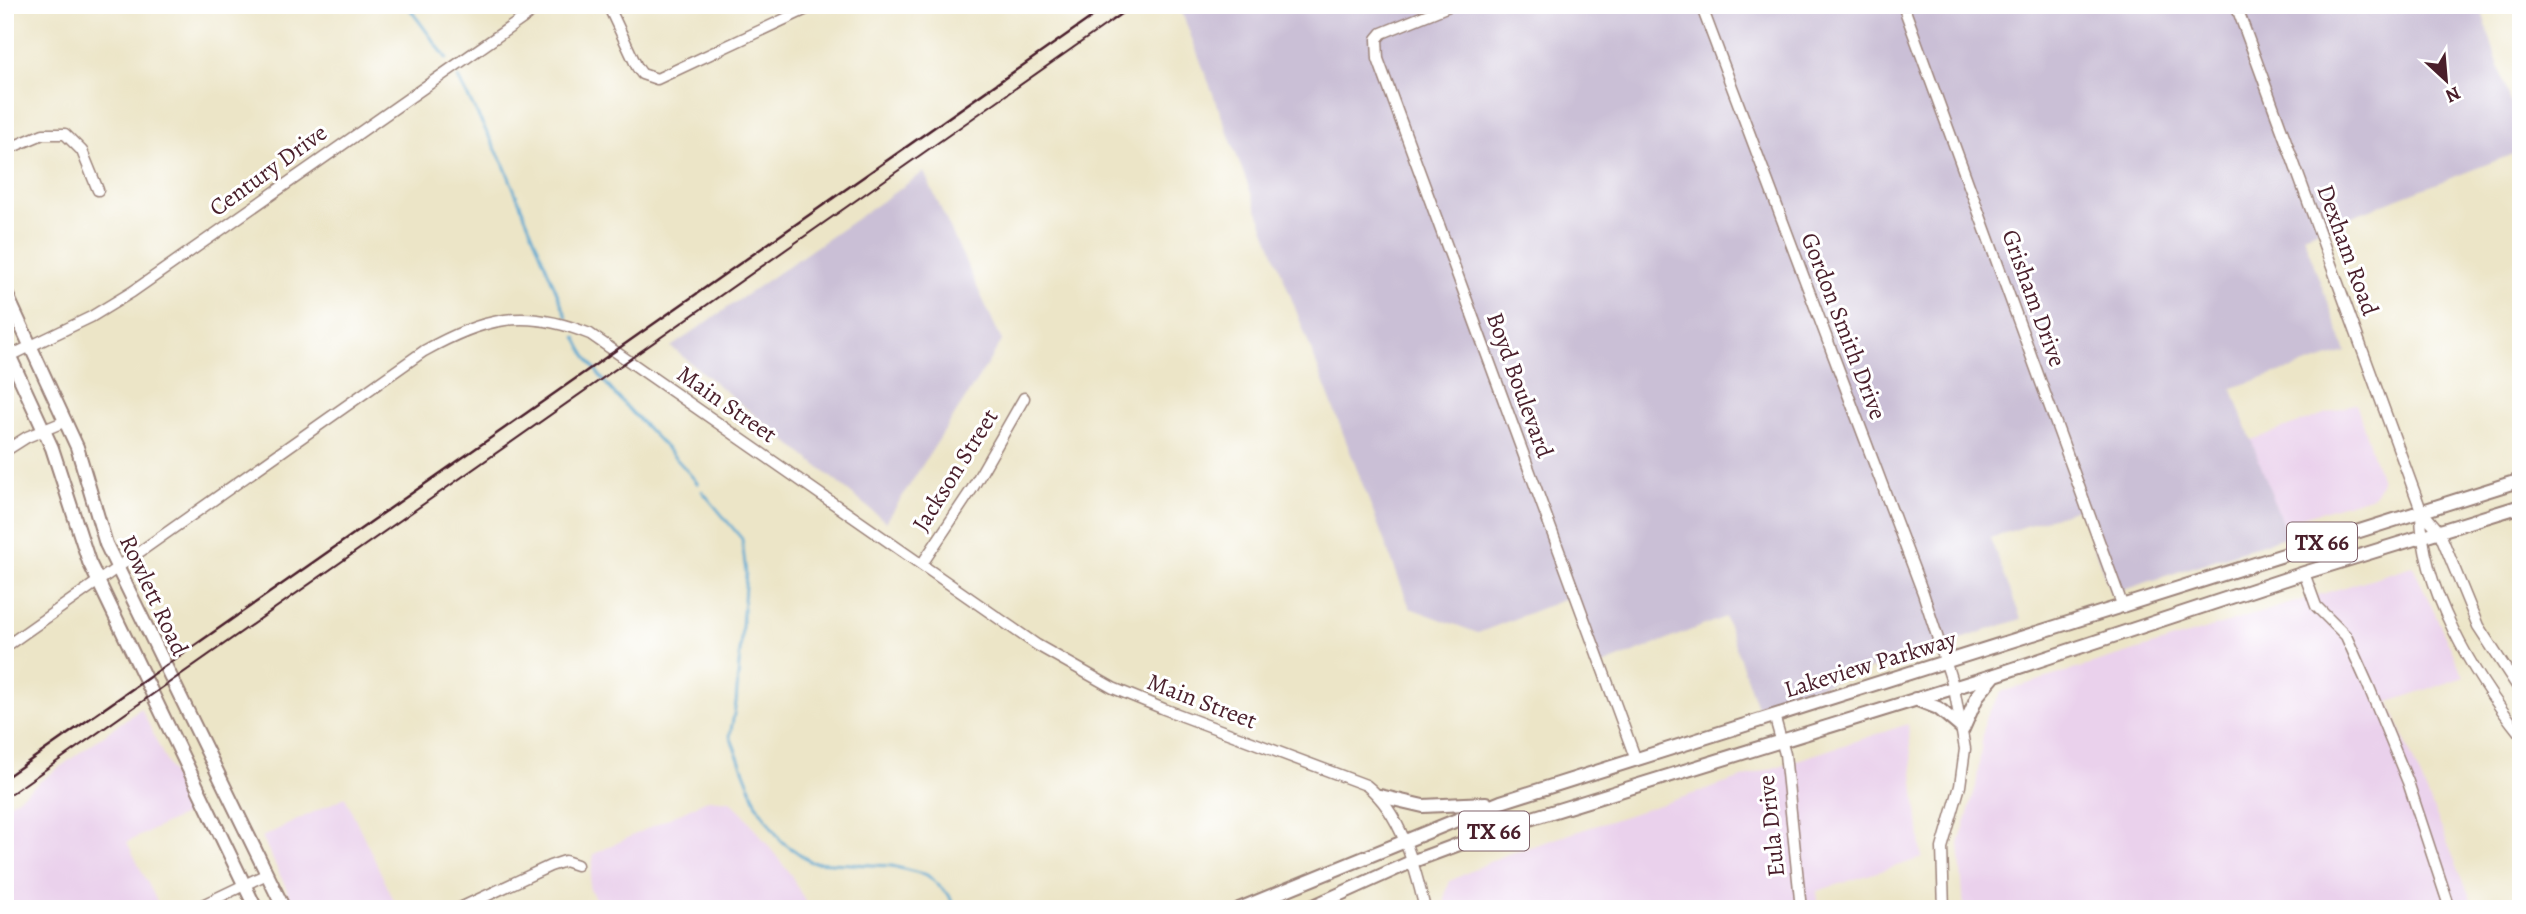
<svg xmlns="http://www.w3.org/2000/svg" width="2526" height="914" font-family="Alegreya,serif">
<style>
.built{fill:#ead1ec}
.industrial{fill:#cabfd6}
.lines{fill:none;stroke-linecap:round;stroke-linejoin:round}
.stream{stroke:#58a6d1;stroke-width:2.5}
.minor-casing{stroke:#9b8279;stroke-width:13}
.major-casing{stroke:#9b8279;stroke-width:16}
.minor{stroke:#fff;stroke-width:10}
.major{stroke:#fff;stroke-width:12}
.tram{stroke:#4a1f2b;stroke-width:2}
.rail{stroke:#4a1f2b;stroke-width:2.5}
.labels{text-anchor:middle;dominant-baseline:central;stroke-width:6;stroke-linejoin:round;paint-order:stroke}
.shield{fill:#fff;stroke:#80626b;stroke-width:2}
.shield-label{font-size:23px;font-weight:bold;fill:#4a1f2b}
.street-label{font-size:24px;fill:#4a1f2b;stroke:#fff}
</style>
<rect width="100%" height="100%" fill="#fff"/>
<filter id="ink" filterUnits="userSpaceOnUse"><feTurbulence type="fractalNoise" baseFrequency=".0143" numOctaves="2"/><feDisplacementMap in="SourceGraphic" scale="14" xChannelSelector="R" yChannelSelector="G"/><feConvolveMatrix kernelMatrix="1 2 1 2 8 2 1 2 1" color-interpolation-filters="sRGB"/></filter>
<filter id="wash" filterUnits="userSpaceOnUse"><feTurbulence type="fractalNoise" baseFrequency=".00686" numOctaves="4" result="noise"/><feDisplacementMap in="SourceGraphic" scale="28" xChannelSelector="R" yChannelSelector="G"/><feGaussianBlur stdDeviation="1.57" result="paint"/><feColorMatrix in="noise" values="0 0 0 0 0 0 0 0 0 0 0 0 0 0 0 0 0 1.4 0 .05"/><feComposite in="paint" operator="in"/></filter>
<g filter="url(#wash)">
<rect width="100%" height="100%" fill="#ece5c7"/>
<path class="built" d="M 2356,403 L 2381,481 L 2377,491 L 2373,496 L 2282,523 L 2251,440 Z
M 2413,566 L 2464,677 L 2389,702 L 2475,909 L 1964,909 L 1959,844 L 1976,786 L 1985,719 L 2001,692 Z
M 141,708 L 190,812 L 127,842 L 159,905 L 151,909 L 5,909 L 5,807 Z
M 1908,724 L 1922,858 L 1817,891 L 1819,909 L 1445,909 L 1445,895 L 1450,881 L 1502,856 Z
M 345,797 L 398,909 L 296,909 L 262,837 Z
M 709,799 L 730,801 L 743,813 L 791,875 L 809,909 L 600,909 L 589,887 L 594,854 Z"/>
<path class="industrial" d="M 1179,5 L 2480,5 L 2521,139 L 2521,151 L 2303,235 L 2346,352 L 2232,388 L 2287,536 L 2111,594 L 2080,508 L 1990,538 L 2021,619 L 1757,707 L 1725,617 L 1597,667 L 1570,597 L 1478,633 L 1410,608 Z
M 924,172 L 1002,341 L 886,522 L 671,347 Z"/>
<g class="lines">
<path class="stream" d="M 407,5 L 447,59
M 458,78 L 504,165 L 567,317
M 576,337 C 601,392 661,436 698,484
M 702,491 L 742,539 L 746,574 L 736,703 L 730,736 L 758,807 L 781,841 L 811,862 L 892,866 L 927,875 L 949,895 L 955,909"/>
</g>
</g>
<g filter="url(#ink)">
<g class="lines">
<g class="minor-casing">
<path id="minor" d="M 608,5 L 637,67 L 642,74 L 657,79 L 815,5
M 1451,5 L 1382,33 L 1377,39 L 1378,59 L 1636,760
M 1701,5 L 1923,593 L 1954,688 L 1965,749 L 1960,786 L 1942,848 L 1944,909
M 1903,5 L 2123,607
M 2236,5 L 2421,510 L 2439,531 L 2478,626 L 2521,692
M 5,150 L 43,134 L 65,134 L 82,151 L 98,190
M 10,356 L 91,317 L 132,292 L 542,5
M 5,451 L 27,437 L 66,421
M 2421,510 C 2420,587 2474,676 2521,735
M 922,564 L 972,489 L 1024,398
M 2304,573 L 2316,606 L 2346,636 L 2368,685 L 2408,782 L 2450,909
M 5,647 L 424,351 C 484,318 524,307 590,334 L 1037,645 L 1113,688 L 1164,709 L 1366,785 C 1401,812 1415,867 1425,909
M 1774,715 L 1785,754 L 1801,909
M 194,909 L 267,874
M 458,909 L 550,866 L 565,861 L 577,865"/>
</g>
<g class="major-casing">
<path id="major" d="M 5,291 L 77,447 L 106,544 L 284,909
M 5,346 L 52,448 L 89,562 L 256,909
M 1915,699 L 1938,708 L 1963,729 L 1978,695 L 1995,675
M 1380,796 L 1423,806 L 1486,803
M 1239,909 L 1501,802 L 2521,480
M 1307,909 L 1411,862 L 1516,823 L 1995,675 L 2304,573 L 2521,506"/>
</g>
<use href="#minor" class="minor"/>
<use href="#major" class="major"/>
<path class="tram" d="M 5,798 L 1134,5"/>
<path class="rail" d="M 5,778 L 1109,5"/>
</g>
</g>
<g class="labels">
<g class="shield">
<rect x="2287" y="522.5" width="70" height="39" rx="5"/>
<rect x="1459" y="811.5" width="70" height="39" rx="5"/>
</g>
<g class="shield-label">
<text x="2322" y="542">TX 66</text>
<text x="1494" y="831">TX 66</text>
</g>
<g class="street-label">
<text transform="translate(268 170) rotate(-36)">Century Drive</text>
<text transform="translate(2348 250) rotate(70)">Dexham Road</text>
<text transform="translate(2034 298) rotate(70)">Grisham Drive</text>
<text transform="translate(1844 326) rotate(69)">Gordon Smith Drive</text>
<text transform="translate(1520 385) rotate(70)">Boyd Boulevard</text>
<text transform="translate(727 404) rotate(35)">Main Street</text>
<text transform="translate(955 470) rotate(-58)">Jackson Street</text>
<text transform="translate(154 595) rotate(65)">Rowlett Road</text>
<text transform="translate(1870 664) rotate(-17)">Lakeview Parkway</text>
<text transform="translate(1202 701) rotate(21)">Main Street</text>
<text transform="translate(1771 826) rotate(-96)">Eula Drive</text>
</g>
</g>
<rect width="2526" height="914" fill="none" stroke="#fff" stroke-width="28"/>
<g transform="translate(2446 80) rotate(154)" stroke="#ffffff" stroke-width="5" paint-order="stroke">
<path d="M0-5L12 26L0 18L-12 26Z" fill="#4a1f2b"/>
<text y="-10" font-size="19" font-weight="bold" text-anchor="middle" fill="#4a1f2b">N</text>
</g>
</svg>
